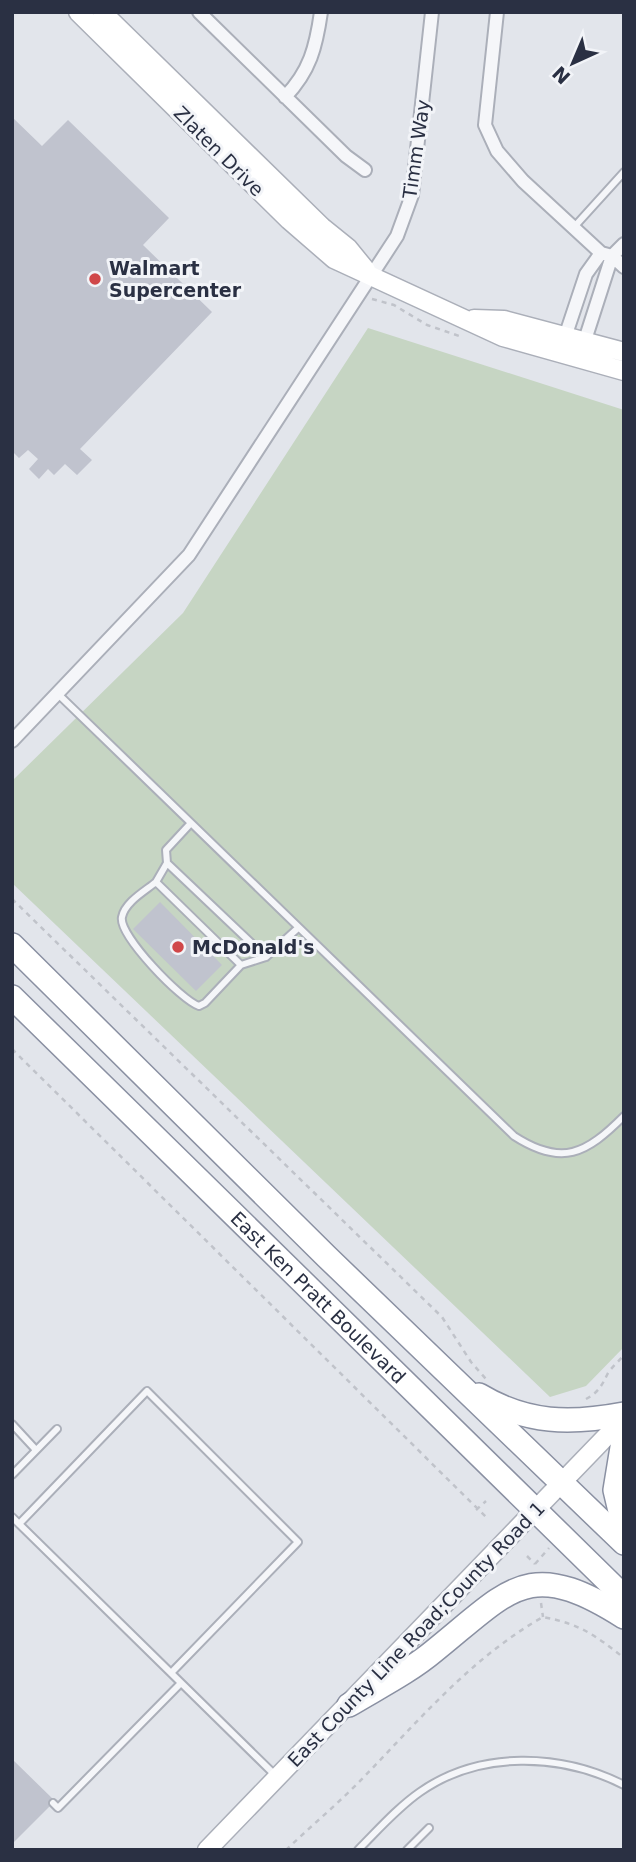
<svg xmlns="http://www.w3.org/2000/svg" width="636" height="1862" font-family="'DejaVu Sans',sans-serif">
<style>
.green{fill:#c6d5c3}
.building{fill:#c0c3ce}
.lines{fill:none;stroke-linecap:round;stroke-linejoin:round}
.lane-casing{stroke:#abafb9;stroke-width:10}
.street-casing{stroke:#abafb9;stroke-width:16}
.secondary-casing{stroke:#abafb9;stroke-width:21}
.highway-casing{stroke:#8a90a2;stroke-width:26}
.path{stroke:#c0c3ca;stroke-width:2.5;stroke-dasharray:5 5;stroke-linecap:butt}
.lane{stroke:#f5f6f9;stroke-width:6}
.street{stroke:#f5f6f9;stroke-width:12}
.secondary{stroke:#fff;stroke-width:18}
.highway{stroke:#fff;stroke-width:23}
.poi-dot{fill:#d04749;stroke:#f2f4f8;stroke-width:2.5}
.labels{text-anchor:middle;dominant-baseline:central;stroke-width:6;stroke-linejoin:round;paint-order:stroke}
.street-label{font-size:19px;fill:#2a3043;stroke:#f2f4f8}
.poi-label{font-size:19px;font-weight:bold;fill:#2a3043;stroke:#f2f4f8;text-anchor:start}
</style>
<rect width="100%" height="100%" fill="#e2e5eb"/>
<path class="green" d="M 368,328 L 624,410 L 624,1347 L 586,1386 L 550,1397 L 12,883 L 12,781 L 183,613 Z"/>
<path class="building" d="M 12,117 L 42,146 L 68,120 L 169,218 L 143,245 L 212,312 L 80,449 L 92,460 L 77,475 L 65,464 L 54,475 L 48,469 L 39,479 L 29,469 L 38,459 L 28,450 L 19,458 L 12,451 Z
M 160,902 L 222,965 L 196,991 L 133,929 Z
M 12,1759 L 55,1801 L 12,1844 Z"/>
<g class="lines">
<g class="lane-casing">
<path id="lane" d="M 575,226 L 624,172
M 58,694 L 514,1136 C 562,1167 586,1154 624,1116
M 191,823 L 166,850 L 167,863 L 156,882 L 241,965 L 266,957 L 298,928
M 167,863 L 266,957
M 156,882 C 145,891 125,902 122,917 C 118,935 182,1001 199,1006 L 205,1003 L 241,965
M 12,1424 L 36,1450
M 12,1475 L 57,1429
M 12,1517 L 276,1776
M 19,1524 L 147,1391 L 298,1542 L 171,1673
M 53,1803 L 58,1808 L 181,1683
M 358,1850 C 378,1830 397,1808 420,1792 C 480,1750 561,1753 624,1785
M 407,1850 L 429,1828"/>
</g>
<g class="street-casing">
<path id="street" d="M 199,12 L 346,156 L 365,170
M 497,12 L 485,125 L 497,151 L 523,181 L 601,253 L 612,256 L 624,267
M 285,97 C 310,71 316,47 321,12
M 566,334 L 586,274 L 601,253
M 585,340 L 612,256 L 624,244
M 12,741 L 189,555 L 397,236 L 412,195 L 432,12"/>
</g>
<g class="secondary-casing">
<path id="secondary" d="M 78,12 L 289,220 L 334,259 L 503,337 L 624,371
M 102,12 L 322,227 L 348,248 L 366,270
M 474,319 L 504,320 L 624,352
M 207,1850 L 624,1418"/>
</g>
<g class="highway-casing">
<g id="highway">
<path d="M 12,945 L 327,1257 L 624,1543"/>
<path id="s1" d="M 12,997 L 624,1597"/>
<path d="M 479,1395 C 527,1424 571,1424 624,1414"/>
<path d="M 624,1435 L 615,1490 L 624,1528"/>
<path d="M 349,1705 C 377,1688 409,1672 434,1651 C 511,1589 528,1556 624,1617"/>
</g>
</g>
<path class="path" d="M 372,299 L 394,305 L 427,325 L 459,336
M 12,899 L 442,1317 L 471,1362 L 486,1379
M 12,1049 L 487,1518
M 586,1399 C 599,1392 602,1385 608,1373 C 612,1367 619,1361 624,1355
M 476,1510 L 486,1501
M 527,1556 L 535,1564
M 535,1564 L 549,1548
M 541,1603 L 543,1617
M 286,1850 C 309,1828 334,1807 357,1784 C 415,1725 470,1658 543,1617 C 580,1624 595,1635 624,1658"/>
<use href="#lane" class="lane"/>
<use href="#street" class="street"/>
<use href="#secondary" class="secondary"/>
<use href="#highway" class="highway"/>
</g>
<g class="poi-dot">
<circle cx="95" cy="279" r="7"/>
<circle cx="178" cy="947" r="7"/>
</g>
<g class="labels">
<g class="street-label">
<text transform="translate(416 149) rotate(-82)">Timm Way</text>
<text transform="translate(219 151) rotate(45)">Zlaten Drive</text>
<text stroke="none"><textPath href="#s1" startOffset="429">East Ken Pratt Boulevard</textPath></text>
<text transform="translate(416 1634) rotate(-46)">East County Line Road;County Road 1</text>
</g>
<g class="poi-label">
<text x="109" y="268">Walmart<tspan x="109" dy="22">Supercenter</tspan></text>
<text x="192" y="947">McDonald's</text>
</g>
</g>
<rect width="636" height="1862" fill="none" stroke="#2a3043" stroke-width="28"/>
<g transform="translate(573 63) rotate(224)" stroke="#f2f4f8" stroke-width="5" paint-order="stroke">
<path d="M0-5L12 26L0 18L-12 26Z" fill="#2a3043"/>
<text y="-10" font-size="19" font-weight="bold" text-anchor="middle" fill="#2a3043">N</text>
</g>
</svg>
